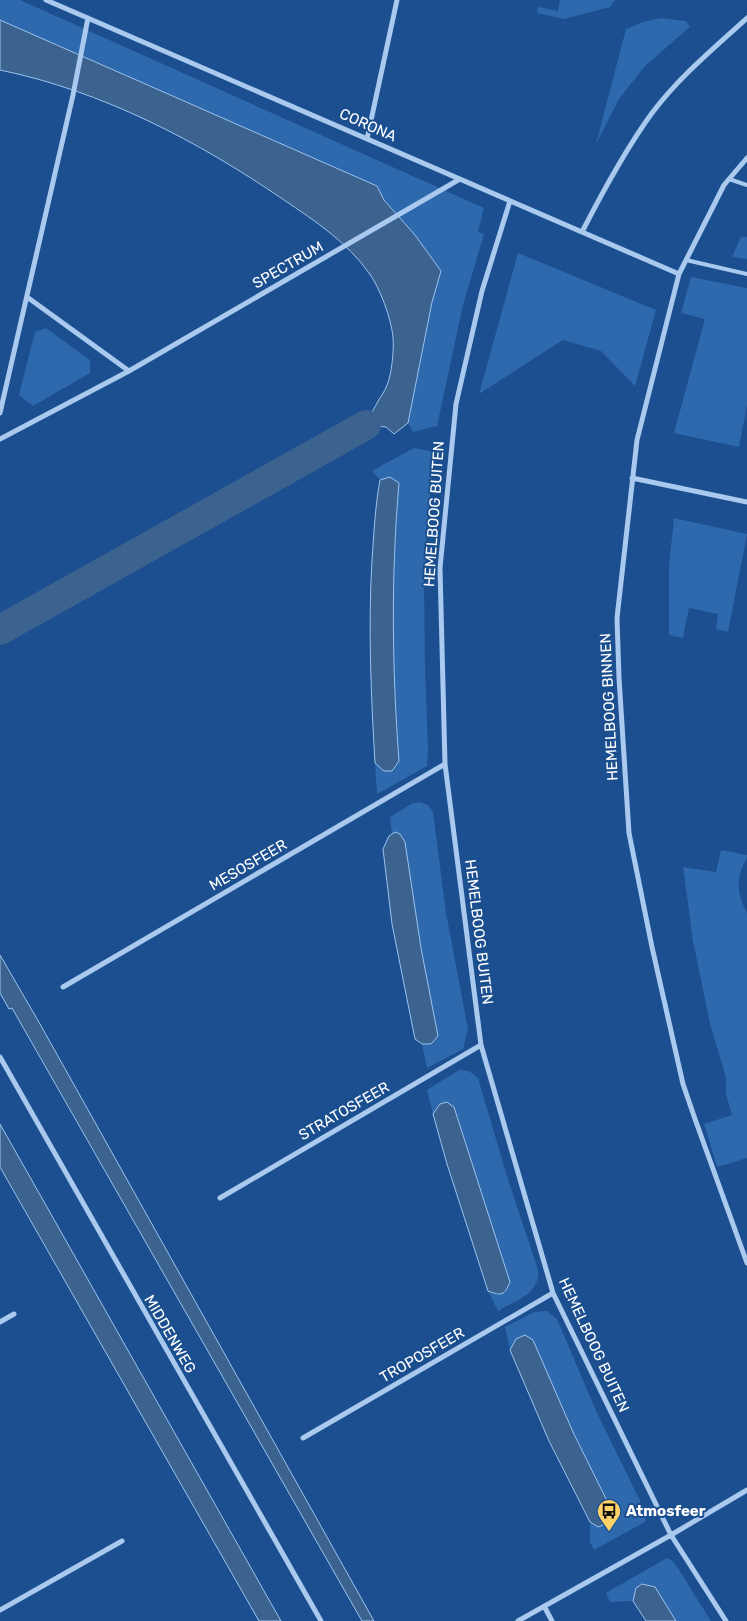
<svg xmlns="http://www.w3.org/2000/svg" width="747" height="1621" font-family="Rubik,sans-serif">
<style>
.green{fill:#2e69ad}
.water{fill:#3c6290;stroke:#9cc4f0}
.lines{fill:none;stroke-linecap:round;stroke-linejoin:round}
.canal{stroke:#3c6290;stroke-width:30}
.service{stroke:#a9c9ee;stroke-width:4}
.minor{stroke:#a9c9ee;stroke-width:5}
.labels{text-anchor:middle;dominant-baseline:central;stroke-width:4;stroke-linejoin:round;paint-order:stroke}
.street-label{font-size:15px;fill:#fff;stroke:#1b4f8f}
.poi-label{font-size:15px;font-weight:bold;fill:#fff;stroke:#1b4f8f;text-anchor:start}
</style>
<rect width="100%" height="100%" fill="#1b4f8f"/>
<path class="green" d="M 0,0 L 20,0 L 484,208 L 478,232 L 484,234 L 463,305 L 437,426 L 413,432 L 408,423 L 432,302 L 441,271 L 415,235 L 384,200 L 377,186 L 0,20 Z
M 560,0 L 615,0 L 610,7 L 564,19 L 537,13 L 538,7 L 558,11 Z
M 661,18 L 686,21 L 690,27 L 645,66 L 619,99 L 596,144 L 626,29 L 643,22 Z
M 741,237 L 747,237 L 747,259 L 732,257 Z
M 518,253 L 656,310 L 635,386 L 601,351 L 563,340 L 479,394 Z
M 691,277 L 747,288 L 747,405 L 739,447 L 674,433 L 705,319 L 681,313 Z
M 46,328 L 90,360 L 90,373 L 33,406 L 19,395 L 35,332 Z
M 414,448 L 435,452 L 427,524 L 424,580 L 425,668 L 428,748 L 427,766 L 377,794 L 375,763 L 384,771 L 399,761 C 392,669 391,575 399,483 L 390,477 L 380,480 L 372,471 Z
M 674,518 L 747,534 L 728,632 L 716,629 L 718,614 L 689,608 L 683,638 L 669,635 L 669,566 Z
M 420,802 L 428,805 L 433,812 L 446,913 L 468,1029 L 463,1049 L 427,1068 L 422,1044 L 431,1044 L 438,1036 L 421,948 L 395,833 L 392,834 L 390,817 L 413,803 Z
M 721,850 L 747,855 C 747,860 745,861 743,866 C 735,882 739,898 747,913 L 747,1158 L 717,1167 L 704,1124 L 732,1115 L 726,1094 L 726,1077 L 710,1024 L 693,941 L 683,867 L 716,872 Z
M 459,1070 L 469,1071 L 478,1078 L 506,1173 L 538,1270 C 540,1295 516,1300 498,1311 L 488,1291 L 499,1295 L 440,1104 L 433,1114 L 427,1090 Z
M 547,1311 L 557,1319 L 597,1413 L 646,1513 L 645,1522 L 594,1550 L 590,1542 L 590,1522 L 598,1527 L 608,1523 L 613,1513 L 525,1335 L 516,1339 L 510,1350 L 505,1327 L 534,1312 Z
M 667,1558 L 674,1562 L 711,1621 L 676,1621 L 654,1587 L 642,1584 L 636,1588 L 633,1601 L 610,1602 L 606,1593 Z"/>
<path class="water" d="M 0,20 L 377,186 L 384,200 L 415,235 L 441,271 L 432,302 L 408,423 L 394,434 L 386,427 L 366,425 C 369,419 372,411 376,405 C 379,398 385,392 387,385 C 392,374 394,349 393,337 C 391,318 380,288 369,273 C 347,242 315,221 284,200 C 198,141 102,91 0,70 Z
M 390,477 L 399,483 C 391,575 392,668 399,761 L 392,771 L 384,771 L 375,763 C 371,695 368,628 372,560 C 374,533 375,507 380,480 Z
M 395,832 L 400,834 L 405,842 L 421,948 L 438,1036 L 431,1044 L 422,1044 L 415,1039 L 392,924 L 383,849 L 389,836 Z
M 0,955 L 40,1024 L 374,1621 L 362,1621 L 12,1008 L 9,1009 L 0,993 Z
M 447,1102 L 454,1107 L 510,1282 C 504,1296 502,1296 488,1291 L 447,1164 L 433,1114 L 440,1104 Z
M 0,1124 L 281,1621 L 259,1621 L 0,1167 Z
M 525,1335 L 533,1340 L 573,1432 L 613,1513 L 608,1523 L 598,1527 L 590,1522 L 549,1441 L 510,1350 L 516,1339 Z
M 642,1584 L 655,1587 L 676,1621 L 646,1621 L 633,1601 L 636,1588 Z"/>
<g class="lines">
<path class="canal" d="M 0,630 L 366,425"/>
<path class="service" d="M 729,179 L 747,185
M 686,260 L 747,274"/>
<path class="minor" d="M 46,0 L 679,274
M 367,139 L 397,0
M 747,158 L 724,185 L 679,274 L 637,440 L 617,618 L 619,678 L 629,833 L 652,947 L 683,1084 L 695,1119 L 747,1263
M 510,201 L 482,291 L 456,404 L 440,568 L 445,764 L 481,1045 L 553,1293 L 671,1535 L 726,1621
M 582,232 C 603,191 625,150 652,113 C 679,77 714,48 747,18
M 27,297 L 129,371
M 0,413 L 73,95 L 88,18
M 0,439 L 129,371 L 460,179
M 632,478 L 747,502
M 63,987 L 445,764
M 0,1057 L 321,1621
M 220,1198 L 481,1045
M 0,1322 L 14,1314
M 303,1438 L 553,1293
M 544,1606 L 552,1621
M 0,1610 L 122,1541
M 518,1621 L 671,1535 L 747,1490"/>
</g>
<defs>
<g id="bus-pin" transform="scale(1.25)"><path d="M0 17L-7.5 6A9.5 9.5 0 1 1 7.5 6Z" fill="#ffd166" stroke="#1b4f8f"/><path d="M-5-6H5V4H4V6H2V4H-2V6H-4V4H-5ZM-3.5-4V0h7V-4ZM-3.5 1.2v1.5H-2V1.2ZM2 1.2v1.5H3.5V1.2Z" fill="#111"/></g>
</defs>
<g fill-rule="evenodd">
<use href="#bus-pin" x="609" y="1511"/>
</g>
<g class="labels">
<g class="street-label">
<text transform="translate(368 125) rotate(24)">CORONA</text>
<text transform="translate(288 265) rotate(-30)">SPECTRUM</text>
<text transform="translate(434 514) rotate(-86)">HEMELBOOG BUITEN</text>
<text transform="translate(609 707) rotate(-93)">HEMELBOOG BINNEN</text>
<text transform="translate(248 865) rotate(-30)">MESOSFEER</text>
<text transform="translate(479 932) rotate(83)">HEMELBOOG BUITEN</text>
<text transform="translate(344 1111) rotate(-30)">STRATOSFEER</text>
<text transform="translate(170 1334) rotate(60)">MIDDENWEG</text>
<text transform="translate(594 1345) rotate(65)">HEMELBOOG BUITEN</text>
<text transform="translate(422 1355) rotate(-30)">TROPOSFEER</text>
</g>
<g class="poi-label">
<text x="626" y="1511">Atmosfeer</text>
</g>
</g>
</svg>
